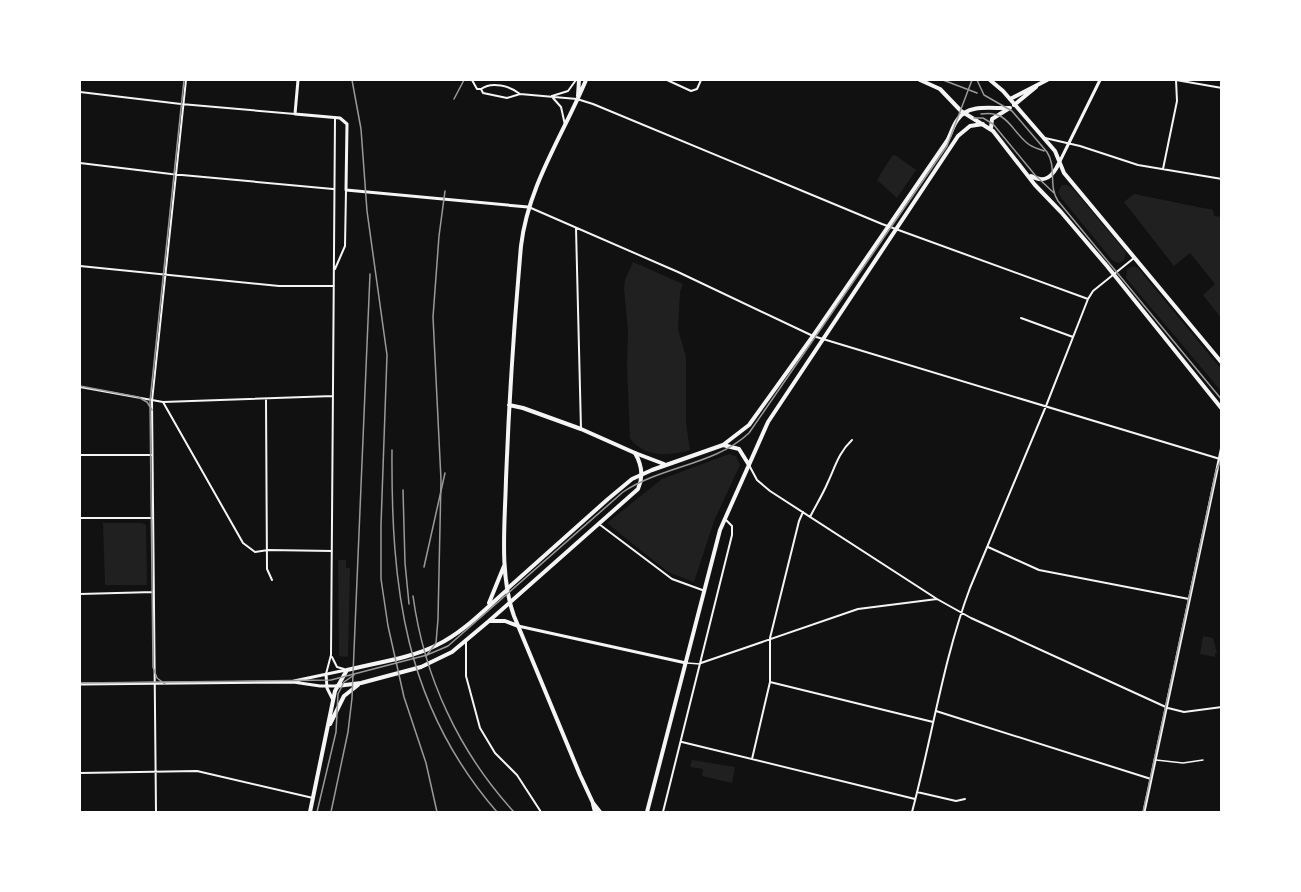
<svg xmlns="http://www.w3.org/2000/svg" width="1301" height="892" font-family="Inter,sans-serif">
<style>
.green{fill:#202020}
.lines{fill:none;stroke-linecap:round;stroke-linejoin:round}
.service{stroke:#f5f5f5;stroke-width:1.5}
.minor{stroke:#f5f5f5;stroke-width:2}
.tertiary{stroke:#f5f5f5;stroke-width:3}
.secondary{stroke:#f5f5f5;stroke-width:4}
.primary{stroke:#f5f5f5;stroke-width:4}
.tram{stroke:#9a9a9a;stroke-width:1.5}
.rail{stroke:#9a9a9a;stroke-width:1.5}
</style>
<rect width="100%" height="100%" fill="#111"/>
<path class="green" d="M 895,155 L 916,170 L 897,198 L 877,180 L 892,156 Z
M 1062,185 L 1067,185 L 1073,189 L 1125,251 C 1127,257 1124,261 1119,263 L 1113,261 L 1062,199 L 1058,192 Z
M 1134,194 L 1213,210 L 1214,216 L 1221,217 L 1221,318 L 1203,295 L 1215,284 L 1190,253 L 1174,266 L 1124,202 Z
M 633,262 L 683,284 L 680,292 L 678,329 L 686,357 L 686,423 L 690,450 C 671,456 643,458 630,438 L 627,366 L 628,330 L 624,289 L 625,280 Z
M 1134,266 L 1138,268 L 1221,369 L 1221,391 L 1126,278 L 1127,269 Z
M 729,454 L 736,456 L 740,465 L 714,521 L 694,582 L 668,572 L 607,523 L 662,479 Z
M 103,523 L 142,523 L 146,525 L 147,585 L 105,585 Z
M 338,560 L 346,560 L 346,568 L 350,568 L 348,657 L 339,656 Z
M 1203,636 L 1213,638 L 1217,653 L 1215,653 L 1215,657 L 1200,654 Z
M 692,760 L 735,767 L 732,783 L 702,776 L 703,769 L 690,767 Z"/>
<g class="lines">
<path class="service" d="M 687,663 L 700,664
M 1156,760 L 1183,763 L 1203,760"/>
<path class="minor" d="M 472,80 L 477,89 L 481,89 L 483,93 L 507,98 L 520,94 L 577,99 L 593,104 L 882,224 L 1088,299
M 667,80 L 691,91 L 697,89 L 701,80
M 1176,80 L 1222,88
M 481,89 C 492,81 510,86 520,94
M 80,92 L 181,104 L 295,114
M 552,96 L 568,91 L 576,80
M 553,98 L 561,107 L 565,125
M 1045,138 L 1080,146 L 1138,165 L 1222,179
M 80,163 L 171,174 L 333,189
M 1163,169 L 1177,101 L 1176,80
M 531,208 L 678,272 L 813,336 L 1220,459
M 576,228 L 581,429
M 80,266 L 279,286 L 334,286
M 335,269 L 345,246 L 346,190
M 1021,318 L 1073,337
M 80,387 L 163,402 L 333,396
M 266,400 L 267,569 L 272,580
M 163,402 L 243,543 L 255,552 L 268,550 L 332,551
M 80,455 L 152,455
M 749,465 L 757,480 L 770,491 L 937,599 L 971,618 L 1168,708 L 1184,712 L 1222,707
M 810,517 C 816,505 823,494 828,482 C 835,467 839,452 852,440
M 80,518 L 152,518
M 599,524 L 672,579 L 705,591
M 988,547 L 1039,570 L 1189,599
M 80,594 L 154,592
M 466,641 L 466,676 L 480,728 L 495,753 L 517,775 L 541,812
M 332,657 L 337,667 L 344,669
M 701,663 L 858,609 L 937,599
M 326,674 L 331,655 L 335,118
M 770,682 L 933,722
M 936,711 L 1151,779
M 682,742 L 915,799
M 752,759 L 770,682 L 770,638 L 799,521 L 803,512
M 80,773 L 197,771 L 313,798
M 917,792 L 956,801 L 965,799
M 156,812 L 152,401 L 186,80
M 663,812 L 732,535 L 732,526 L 725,519
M 912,812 C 932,738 943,660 970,588 L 1046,406 L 1088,299 L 1093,291 L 1134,258"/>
<path class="tertiary" d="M 298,80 L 295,114 L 340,118 L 347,124 L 346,190 L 528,207
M 1060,161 L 1100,80
M 518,626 L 686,663
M 326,674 L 327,688 L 333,700
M 294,681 L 346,670
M 80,684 L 293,682 L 320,686 L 337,686
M 1144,812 L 1222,446"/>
<path class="secondary" d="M 920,80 L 940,89 L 961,111 L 993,131 L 1035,185 L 1061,212 L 1107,266 L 1222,409
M 990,80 L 1003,91 L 1055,151 L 1064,173 L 1222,363
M 1010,99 L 1047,80
M 1014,105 L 1036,87
M 991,128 L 992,119 L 1008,109
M 1031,176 C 1045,184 1053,176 1059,163
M 723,445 L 749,425 L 813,336 L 947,141 C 951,134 953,125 958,119 C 969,103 993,109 1010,108
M 635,453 L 664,464
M 507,589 L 608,499 L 632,479 L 652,470 L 723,445 L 739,449 L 749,465
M 647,812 L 720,530 L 768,422 L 958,136 L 970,126 L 983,124"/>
<path class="primary" d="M 586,80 C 563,135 528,186 521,246 C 514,324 509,401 506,479 C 505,524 499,574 514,616 L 580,775 L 593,803 L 600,812
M 578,96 L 579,80
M 489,603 L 504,566
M 490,621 L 505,621 L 518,626
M 337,686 L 361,683 L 421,667 L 452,652 L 489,621 L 638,489 C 644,476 642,465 635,453 L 581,429 L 523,408 L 509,405
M 330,724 L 344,696 L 358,685
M 593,804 L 595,812
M 310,812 L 335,691 L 347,670 C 375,663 412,658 437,645 C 464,632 485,609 507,590"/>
<path class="tram" d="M 943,80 L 977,93
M 977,80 L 984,95 L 1012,111 L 1047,152 C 1057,167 1048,186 1058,201 L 1222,400
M 454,99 L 464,80
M 981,114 C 1008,110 1010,129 1027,143 C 1031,147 1039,149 1044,151
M 974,118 L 983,118 L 993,124 L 1035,175 L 1054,193
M 80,386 L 138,397 L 147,402 L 152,410
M 426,656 L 436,643 L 438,619 L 441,480 L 433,317 L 439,236 L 445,191
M 80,683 L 331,680 L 427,655 L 448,646 L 623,492 C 662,466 715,465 749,433 L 947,146 L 972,80
M 165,684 L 157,678 L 153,667 L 150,401 L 184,80
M 317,812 L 336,732 L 338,694 L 344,682 L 354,675
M 1143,812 L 1216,471 L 1222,457"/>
<path class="rail" d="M 352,80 L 361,129 L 367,211 L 387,355 L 381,525 L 381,579 L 388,626 L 404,697 L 426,763 L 437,812
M 392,450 C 391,587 404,705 497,812
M 403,490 L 405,563 L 409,604
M 424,567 L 445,473
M 413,596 C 424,677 459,752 514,812
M 331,812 L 348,732 L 352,698 L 370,274"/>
</g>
<rect width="1301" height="892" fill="none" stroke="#ffffff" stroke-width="162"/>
</svg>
